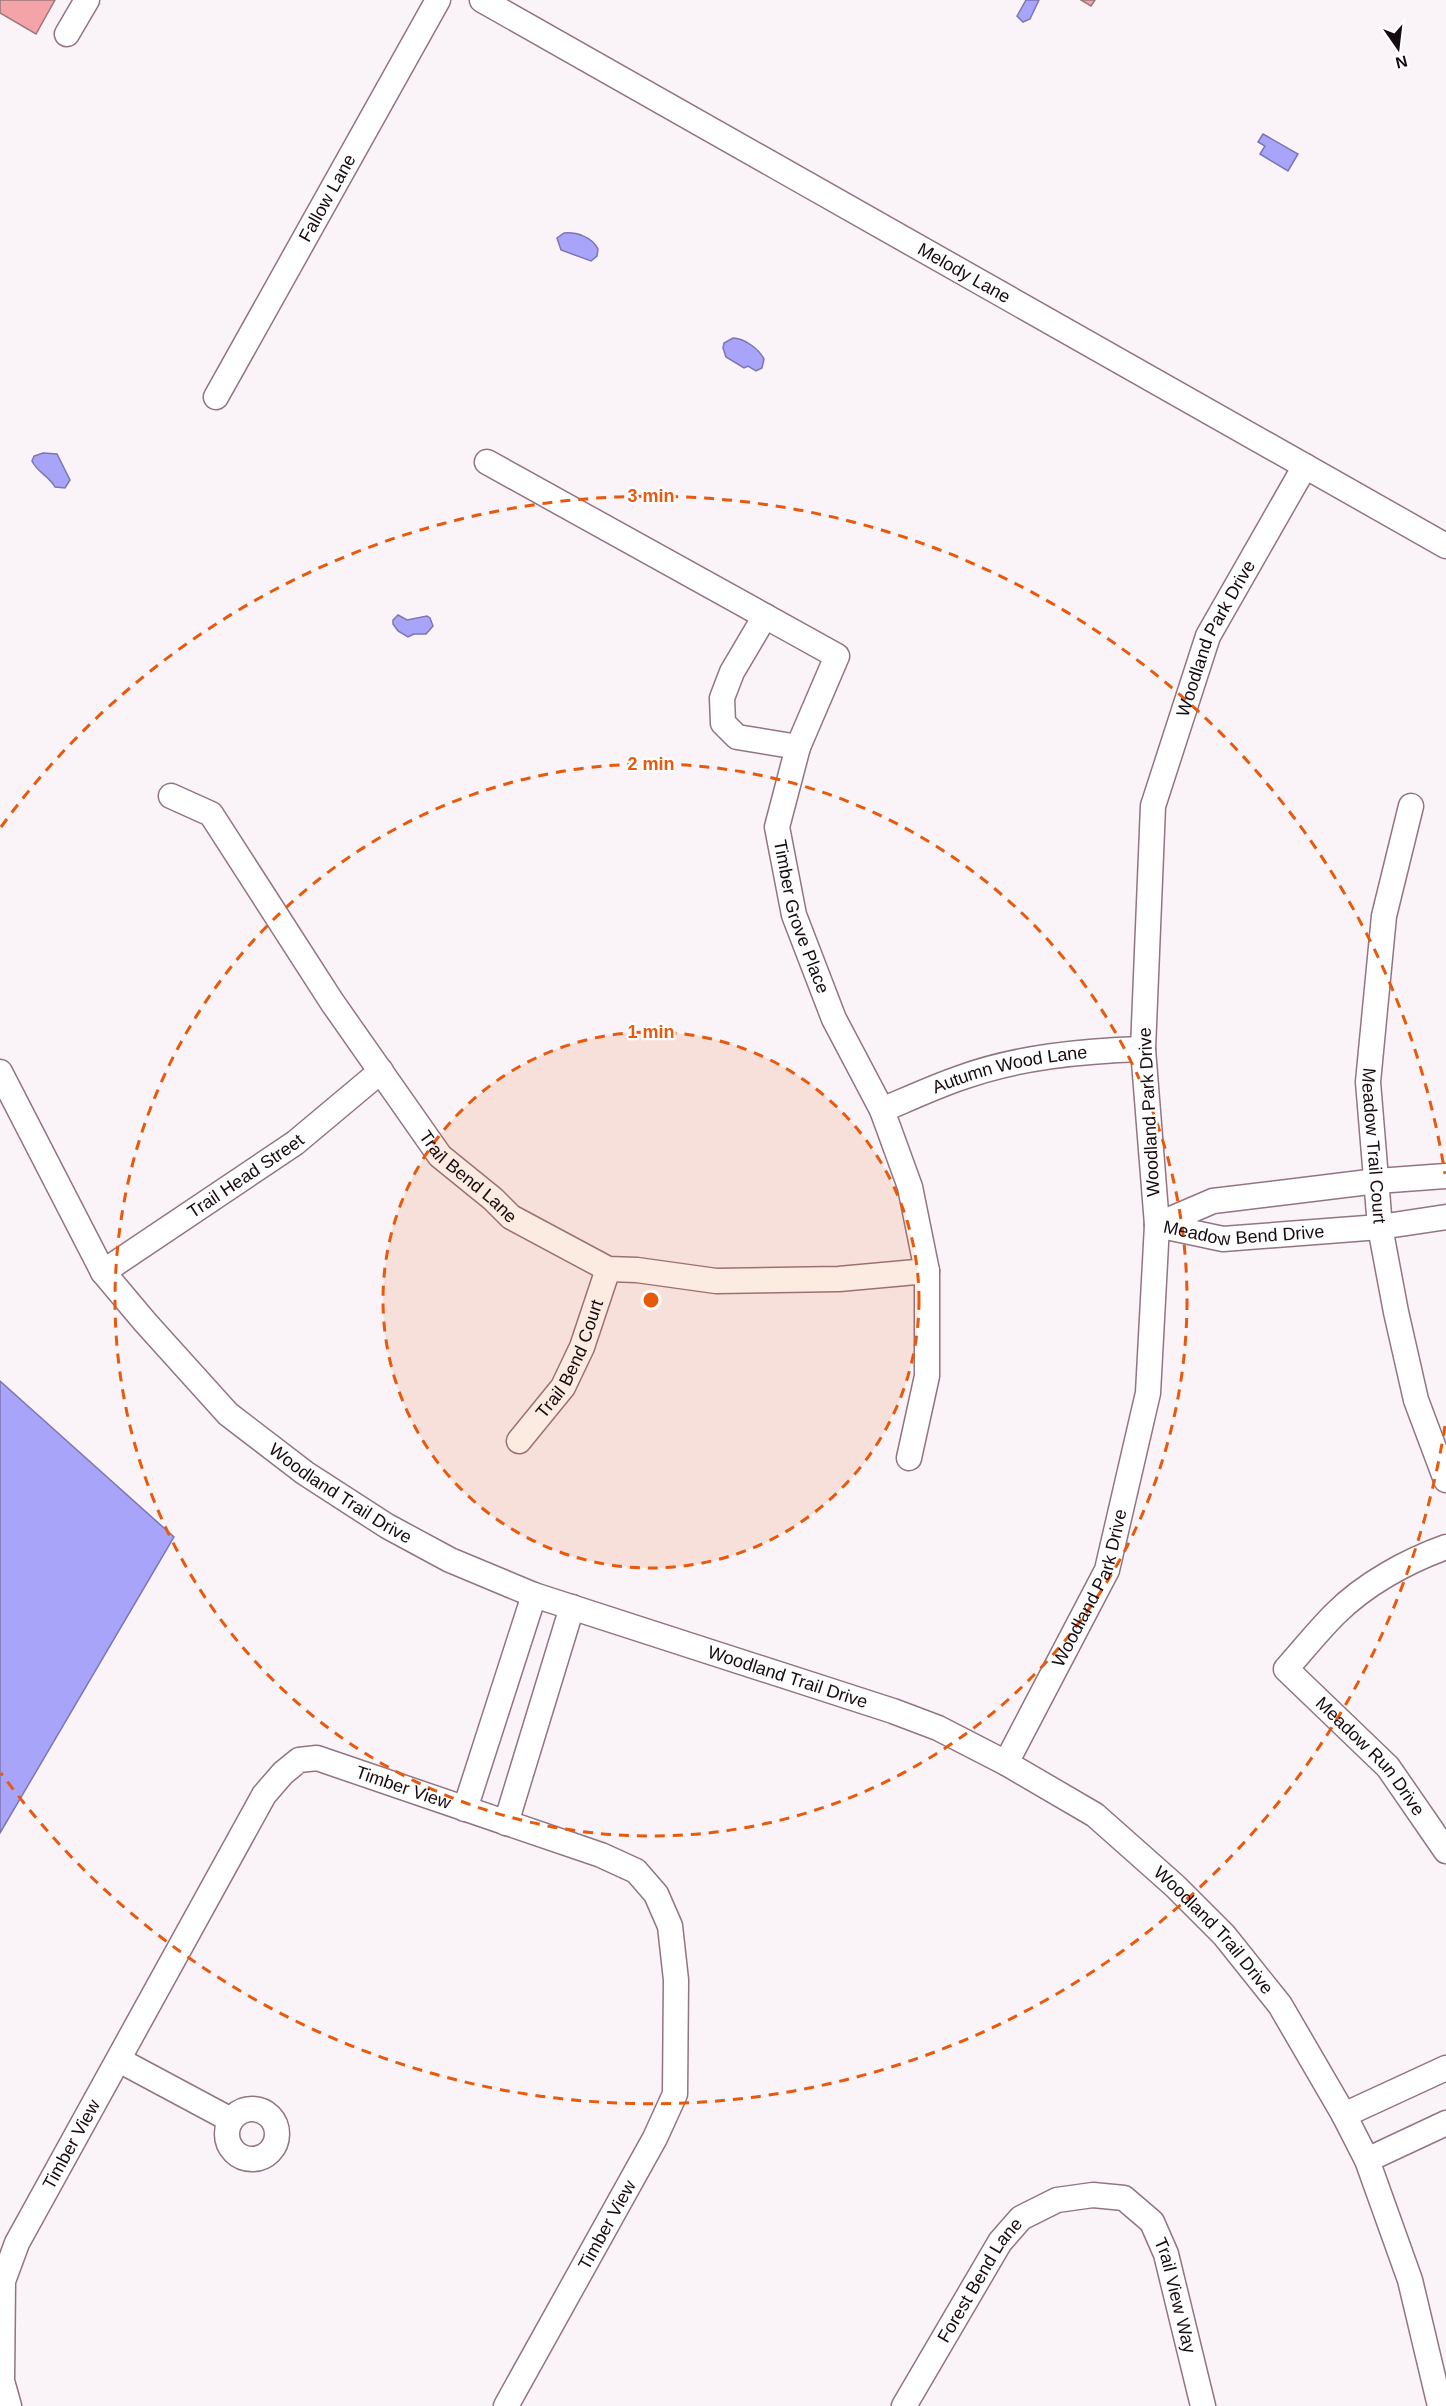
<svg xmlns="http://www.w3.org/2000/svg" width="1446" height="2406" font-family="Helvetica,sans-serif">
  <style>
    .water { fill: #a8a4f9; stroke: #7c76b3; stroke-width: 1.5 }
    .building { fill: #f4a3a9; stroke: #9c787a; stroke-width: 1.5 }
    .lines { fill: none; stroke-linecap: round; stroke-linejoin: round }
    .minor-casing { stroke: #937484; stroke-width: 27 }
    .minor { stroke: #fff; stroke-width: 24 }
    .ring { fill: none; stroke: #e8590c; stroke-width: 3; stroke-dasharray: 10 8 }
    .labels { text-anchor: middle; stroke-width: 4.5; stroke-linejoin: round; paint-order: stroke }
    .street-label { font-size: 18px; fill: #160b11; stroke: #fff }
    .centre { fill: #e8590c; stroke: #fff; stroke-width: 3 }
    .ring-label { font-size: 18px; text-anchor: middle; font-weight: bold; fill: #e8590c; stroke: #fff; stroke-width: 4.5; stroke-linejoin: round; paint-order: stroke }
  </style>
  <rect width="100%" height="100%" fill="#faf3f7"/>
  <path class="water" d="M1026 0H1039L1030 19 1023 22 1017 16Z
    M1263 134 1298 154 1288 171 1260 154 1265 146 1258 142Z
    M564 233C577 232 592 237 598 249L597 256 591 261 561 250 557 238Z
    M733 338C744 338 759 349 764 359L762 368 756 371 748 366 744 368 726 357 723 348 724 343Z
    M43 453 57 454 70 480 65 488 55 487C49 476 37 472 32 461L34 456Z
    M398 615 407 620 427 616 430 618 433 626 426 634H414L408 637 398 631 393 624V620Z
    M0 1381 174 1537 0 1833Z"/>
  <path class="building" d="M0 0H55L36 34 0 13Z
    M1081 0H1095L1091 6Z"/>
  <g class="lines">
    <g class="minor-casing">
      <g id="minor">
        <path id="s1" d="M482 0 1446 546"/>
        <path d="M67 34 87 0"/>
        <path id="s2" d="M216 397 438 0"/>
        <path id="s3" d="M487 462 837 656 798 747 777 827 794 915 834 1019 882 1110 910 1187 927 1271V1376L909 1458"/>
        <path d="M765 616 732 672 722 698 723 723 737 737 798 747"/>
        <path id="s4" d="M171 796 211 814 332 1002 440 1156 493 1199 511 1217 608 1269 637 1270 716 1281 839 1279 927 1271"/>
        <path id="s5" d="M1411 806 1384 916 1368 1082 1380 1227 1396 1312 1416 1400 1446 1480"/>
        <path id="s6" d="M0 1072 103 1272 145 1322 228 1414 305 1473 387 1526 450 1560 534 1595 893 1711 938 1728 1006 1763 1095 1815 1175 1886 1224 1935 1280 2005 1344 2115 1367 2160 1410 2280 1440 2406"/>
        <path id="s7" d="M882 1110C908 1099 934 1087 960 1078 1018 1057 1081 1051 1143 1049"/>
        <path d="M1157 1225 1213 1201 1377 1181 1446 1176"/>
        <path id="s8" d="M1157 1225 1223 1239 1380 1227 1446 1217"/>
        <path id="s9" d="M103 1272 295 1143 381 1071"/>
        <path id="s10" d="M519 1441 563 1387 582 1347 608 1269"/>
        <path id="s11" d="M1446 1547C1407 1561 1365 1584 1335 1614 1318 1631 1302 1651 1286 1669L1388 1767 1446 1851"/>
        <path id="s12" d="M1006 1763 1107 1570 1148 1393 1157 1225 1143 1049 1153 806 1208 636 1305 466"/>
        <path d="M465 1809 534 1595"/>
        <path d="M506 1823 572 1607"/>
        <path d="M119 2060 231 2120"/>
        <circle cx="252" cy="2134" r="25"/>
        <path d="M1344 2115 1446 2068"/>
        <path d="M1367 2160 1446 2123"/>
        <path id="s13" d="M9 2406 2 2381 3 2281 17 2243 264 1795 283 1773 299 1760 317 1758 601 1855 636 1871 656 1894 670 1926 676 1980 675 2094 655 2138 506 2406"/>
        <path id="s14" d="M904 2406 1000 2242 1021 2218 1057 2200 1093 2195 1124 2198 1152 2222 1166 2254 1203 2406"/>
      </g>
    </g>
    <use href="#minor" class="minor"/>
  </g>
  <circle cx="651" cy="1300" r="268" fill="#e8590c" fill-opacity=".12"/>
  <g class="ring">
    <circle cx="651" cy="1300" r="268"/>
    <circle cx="651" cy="1300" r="536"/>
    <path d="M1445 1426A804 804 0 0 1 1 1773M1 827A804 804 0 0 1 1445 1174"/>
  </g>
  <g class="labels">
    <g class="street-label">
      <text dy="6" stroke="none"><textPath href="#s2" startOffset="228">Fallow Lane</textPath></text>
      <text dy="6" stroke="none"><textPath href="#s1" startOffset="554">Melody Lane</textPath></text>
      <text dy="6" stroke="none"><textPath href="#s12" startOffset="1167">Woodland Park Drive</textPath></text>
      <text dy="6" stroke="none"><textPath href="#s3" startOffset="675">Timber Grove Place</textPath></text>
      <text dy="6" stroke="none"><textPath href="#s7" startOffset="135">Autumn Wood Lane</textPath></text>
      <text transform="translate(1149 1112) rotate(-93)" y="6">Woodland Park Drive</text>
      <text dy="6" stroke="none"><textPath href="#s5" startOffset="344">Meadow Trail Court</textPath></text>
      <text dy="6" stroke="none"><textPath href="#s4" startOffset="490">Trail Bend Lane</textPath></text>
      <text dy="6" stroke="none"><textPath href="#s9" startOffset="172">Trail Head Street</textPath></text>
      <text dy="6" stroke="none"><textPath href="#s8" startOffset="88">Meadow Bend Drive</textPath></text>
      <text dy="6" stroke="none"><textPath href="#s10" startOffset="98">Trail Bend Court</textPath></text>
      <text dy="6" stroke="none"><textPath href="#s6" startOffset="552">Woodland Trail Drive</textPath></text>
      <text dy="6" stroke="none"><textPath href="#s12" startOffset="195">Woodland Park Drive</textPath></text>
      <text dy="6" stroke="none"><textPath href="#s6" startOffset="1038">Woodland Trail Drive</textPath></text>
      <text dy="6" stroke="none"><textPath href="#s11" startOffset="326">Meadow Run Drive</textPath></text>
      <text dy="6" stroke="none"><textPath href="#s13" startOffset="837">Timber View</textPath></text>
      <text dy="6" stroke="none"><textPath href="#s6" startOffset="1542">Woodland Trail Drive</textPath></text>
      <text dy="6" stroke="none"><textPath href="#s13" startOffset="279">Timber View</textPath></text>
      <text transform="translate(607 2225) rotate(-61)" y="6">Timber View</text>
      <text dy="6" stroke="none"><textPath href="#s14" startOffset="147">Forest Bend Lane</textPath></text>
      <text dy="6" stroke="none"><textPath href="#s14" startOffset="444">Trail View Way</textPath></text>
    </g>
  </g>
  <circle cx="651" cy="1300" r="9" class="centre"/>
  <g class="ring-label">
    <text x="651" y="502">3 min</text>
    <text x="651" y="770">2 min</text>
    <text x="651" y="1038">1 min</text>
  </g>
  <g transform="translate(1398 48) rotate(166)" stroke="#ffffff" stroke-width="4.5" paint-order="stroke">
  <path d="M0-4.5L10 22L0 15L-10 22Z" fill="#160b11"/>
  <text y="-9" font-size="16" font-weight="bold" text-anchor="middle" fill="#160b11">N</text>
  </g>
</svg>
